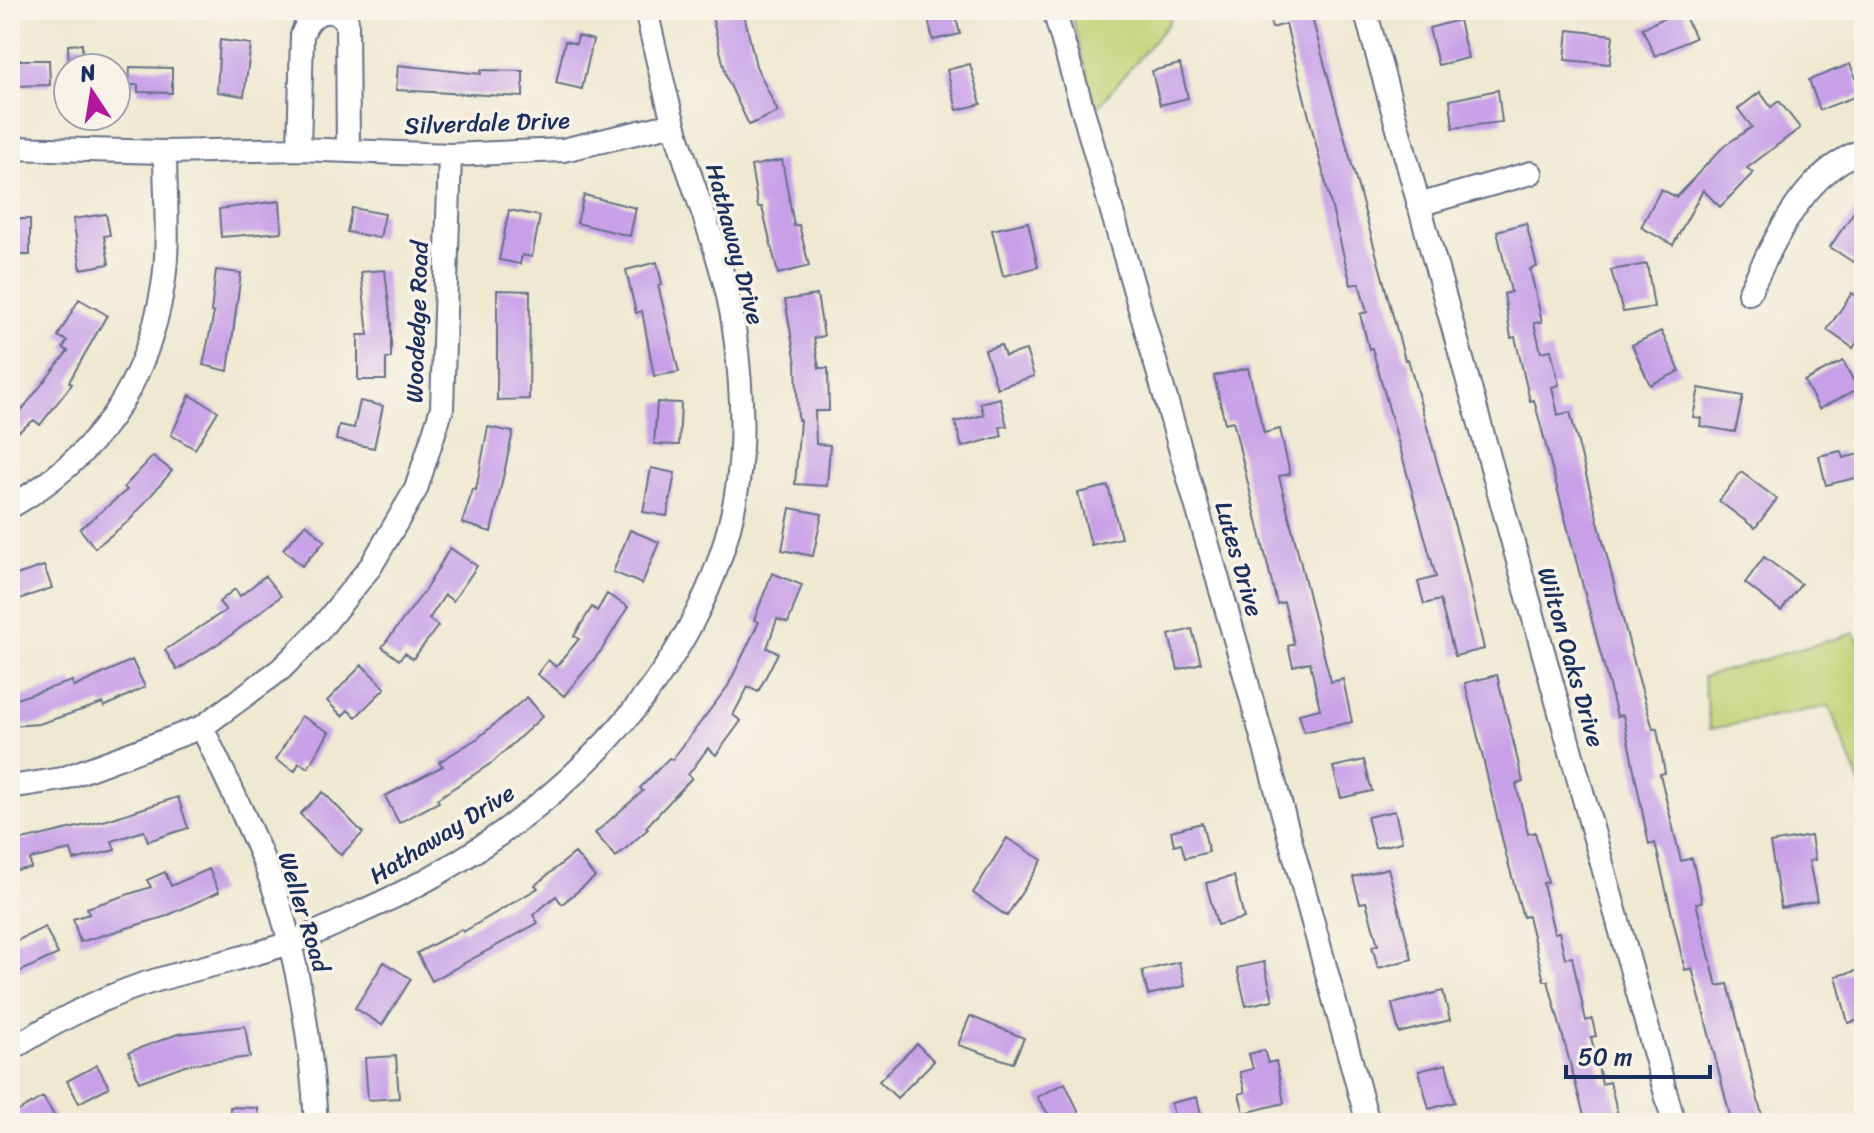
<svg xmlns="http://www.w3.org/2000/svg" width="1874" height="1133" font-family="Sriracha,sans-serif">
  <style>
    .green { fill: #c1d274; stroke: #6e8069; stroke-width: 2 }
    .building { fill: #c8a0e8 }
    .lines { fill: none; stroke-linecap: round; stroke-linejoin: round }
    .minor-casing { stroke: #657086; stroke-width: 26 }
    .minor { stroke: #fff; stroke-width: 22 }
    .labels { text-anchor: middle; stroke-width: 7; stroke-linejoin: round; paint-order: stroke }
    .street-label { font-size: 24px; fill: #1b2f5e; stroke: #f7f3e8 }
  </style>
  <rect width="100%" height="100%" fill="#f7f3e8"/>
  <filter id="ink" filterUnits="userSpaceOnUse"><feTurbulence type="fractalNoise" baseFrequency=".0125" numOctaves="2"/><feDisplacementMap in="SourceGraphic" scale="16" xChannelSelector="R" yChannelSelector="G"/><feConvolveMatrix kernelMatrix="1 2 1 2 8 2 1 2 1" color-interpolation-filters="sRGB"/></filter>
  <filter id="wash" filterUnits="userSpaceOnUse"><feTurbulence type="fractalNoise" baseFrequency=".006" numOctaves="4" result="noise"/><feDisplacementMap in="SourceGraphic" scale="32" xChannelSelector="R" yChannelSelector="G"/><feGaussianBlur stdDeviation="1.8" result="paint"/><feColorMatrix in="noise" values="0 0 0 0 0 0 0 0 0 0 0 0 0 0 0 0 0 1.4 0 .05"/><feComposite in="paint" operator="in"/></filter>
  <g filter="url(#wash)">
    <rect width="100%" height="100%" fill="#efe9d1"/>
    <path class="green" d="M1070 10H1174L1168 24 1096 109Z
      M1855 633 1864 655V794L1829 706 1710 729 1703 677Z"/>
    <g id="blocks">
      <path class="building" d="M739 10H743L756 66 778 112 749 125 727 79 712 17Z
        M926 10H954L960 34 933 40Z
        M1267 10H1320L1321 15 1312 18 1405 360 1408 359 1461 548 1484 649 1455 656 1440 600 1424 604 1418 582 1436 577 1372 348 1369 349 1360 314 1367 312 1359 283 1351 285 1286 24 1272 28Z
        M1682 10 1695 38 1655 56 1642 28Z
        M1459 20 1468 58 1438 65 1429 28Z
        M1568 30 1613 35 1610 64 1565 60Z
        M578 36 593 40 582 89 556 83 565 41 576 44Z
        M220 40 251 44 244 96 217 92Z
        M82 44 83 68H69L68 45Z
        M10 60H49L50 85 15 86V77H10Z
        M970 64 981 104 957 110 947 70Z
        M1180 64 1188 98 1160 105 1152 71Z
        M1850 64 1862 94 1820 110 1809 80Z
        M398 65 481 74V70L523 71V97L396 90Z
        M130 67 172 68V93L138 92V85H129Z
        M1498 90 1502 122 1453 128 1450 100Z
        M1760 92 1771 107 1779 101 1800 128 1747 168 1753 173 1720 207 1703 190 1673 245 1641 227 1661 189 1676 197 1724 146 1752 127 1738 109Z
        M782 160 794 226 799 225 809 266 778 274 762 207H758L751 166Z
        M584 195 636 208 630 236 577 223Z
        M1864 197V246L1853 262 1830 247Z
        M280 201 282 232 221 237 219 209Z
        M352 208 385 214 380 238 347 232Z
        M509 210 540 216 532 257 522 255 520 264 499 260Z
        M106 214 110 235 104 236 109 264 81 269 73 219Z
        M10 219H30V255H10Z
        M1028 222 1038 267 1003 276 992 230Z
        M1526 223 1537 267 1530 269 1542 322 1534 323 1541 352 1551 350 1559 385 1552 387 1558 415 1570 412 1635 666 1653 729H1657L1665 773 1660 774 1681 861 1692 858 1702 902 1696 903 1717 986 1728 984 1764 1123H1732L1692 968 1685 970 1655 843 1649 845 1623 715 1617 716 1534 400 1530 401 1515 337 1511 338 1504 294 1511 292 1497 231Z
        M657 262 662 284 658 285 679 372 654 376 642 311 636 313 626 270Z
        M1647 264 1654 307 1623 312 1611 270Z
        M216 270 241 273 228 371 203 365 214 313 211 312Z
        M385 270 391 323V358L386 359V380H358V335H368L361 272Z
        M497 290 530 291 529 399 497 400Z
        M1852 293 1864 301V332L1853 348 1827 330Z
        M817 295 824 336 814 338 819 368H828L829 411H815L816 444 830 445 827 486 795 484 800 420H798L796 363 785 300Z
        M79 299 107 315 69 382 72 384 40 425 34 420 10 438V425L68 351 63 348 67 341 58 336Z
        M1661 331 1680 371 1650 385 1632 345Z
        M1001 345 1005 356 1026 350 1034 376 997 388 985 350Z
        M1843 361 1858 389 1819 409 1804 381Z
        M1248 368 1264 433 1280 429 1290 474 1279 476 1314 617 1331 682 1343 679 1352 722 1304 732 1299 714 1320 709 1310 662 1293 666 1288 646 1294 644 1284 602 1277 604 1233 421 1225 423 1214 376Z
        M1699 388 1743 396 1735 432 1700 426 1701 418 1693 417Z
        M190 395 218 411 195 449 171 435Z
        M1000 398 1007 426 1000 427 1002 436 962 447 955 422 984 415 980 403Z
        M360 401 383 406 374 448 336 440 339 425 354 428Z
        M657 402 681 403 679 445 654 444Z
        M488 427 513 432 491 532 462 523 473 489 476 490Z
        M1841 451 1843 458 1864 453V476L1826 485 1819 456Z
        M153 456 172 471 130 520 95 548 80 529 127 490 124 487Z
        M651 468 675 473 667 516 643 512Z
        M1741 472 1777 499 1755 528 1719 501Z
        M1108 486 1121 538 1091 545 1078 493Z
        M790 508 822 514 813 556 782 550Z
        M306 524 325 541 302 566 283 549Z
        M630 530 659 542 642 584 613 572Z
        M450 548 477 566 453 601 445 595 429 619 438 626 413 659 405 653 399 660 382 647 424 592Z
        M1764 557 1801 584 1781 611 1745 583Z
        M44 566 52 588 16 600 10 577Z
        M772 573 802 585 788 623 777 619 767 648 778 653 758 692 748 687 733 715 741 721 716 755 708 748 688 775 692 778 646 827 648 829 616 857 595 833 643 791 640 788 669 758 672 760 728 686 759 622 754 620Z
        M265 576 281 596 231 635 177 670 165 650 226 610 219 602 235 589 240 596Z
        M607 594 628 607 601 651 564 696 537 674 548 660 556 667 579 639 574 636 592 607 597 611Z
        M1192 629 1201 663 1178 670 1169 635Z
        M132 660 145 687 104 707 103 703 39 724 10 726V701L72 681 74 687Z
        M362 665 385 688 356 717 348 710 342 716 327 701Z
        M1497 675 1523 782 1516 784 1528 834 1535 832 1548 882 1543 883 1554 933 1559 932 1565 958 1572 957 1586 1021 1592 1019 1596 1036 1591 1037 1602 1084 1610 1082 1620 1123H1586L1548 981H1544L1528 916 1523 917 1506 855 1465 683Z
        M527 697 543 716 493 762 437 799 439 802 399 823 385 796 443 766 439 762 478 738Z
        M301 716 329 732 308 768 299 763 295 771 276 760Z
        M1364 760 1372 791 1341 798 1333 767Z
        M323 792 363 833 341 855 300 814Z
        M178 797 188 828 148 841 144 831 112 841 115 850 74 860 71 850 30 859 31 868 10 871V839H27L107 820Z
        M1395 811 1402 842 1375 848 1367 817Z
        M1202 823 1209 852 1185 858 1181 843 1174 845 1171 831Z
        M1811 836 1815 860 1809 861 1817 901 1781 908 1770 843Z
        M1007 838 1042 860 1007 916 973 893Z
        M575 853 595 877 562 904 556 896 533 915 538 923 432 981 417 953 462 929 463 932 538 888 535 885Z
        M1388 868 1412 959 1378 968 1372 946 1378 945 1366 902 1360 903 1353 877Z
        M209 869 219 892 164 917 80 942 73 919 89 914 87 908 151 887 147 880 165 872 171 886Z
        M1234 876 1244 918 1217 925 1206 883Z
        M45 927 58 954 10 976V944Z
        M384 962 411 979 382 1025 355 1008Z
        M1179 962 1185 986 1148 995 1142 971Z
        M1264 962 1273 1000 1246 1006 1237 968Z
        M1864 969V1019L1848 1023 1836 976Z
        M1443 991 1450 1020 1399 1033 1392 1004Z
        M970 1016 1024 1038 1013 1063 958 1045Z
        M245 1026 250 1057 185 1065 139 1082 129 1052 178 1034Z
        M917 1044 934 1061 897 1098 879 1081Z
        M1264 1050 1268 1063 1276 1061 1284 1103 1244 1113 1239 1094 1245 1092 1240 1072 1253 1069 1249 1054Z
        M396 1056 399 1098 368 1100 365 1058Z
        M1446 1064 1455 1102 1429 1109 1419 1071Z
        M97 1065 109 1087 79 1103 67 1081Z
        M1065 1083 1084 1123H1054L1037 1097Z
        M43 1097 55 1117 46 1123H10V1116Z
        M1197 1097 1202 1119 1176 1123 1171 1103Z
        M230 1107 258 1108V1123H230Z"/>
    </g>
  </g>
  <g filter="url(#ink)">
    <use href="#blocks" fill-opacity="0" stroke="#657086" stroke-width="2"/>
    <g class="lines">
      <g class="minor-casing">
        <path id="minor" d="M1054 10 1237 646 1368 1123
          M1365 10 1674 1123
          M10 148 165 152 299 149 450 155 563 150 674 124
          M299 149 302 35C310 13 328 3 347 21L348 150
          M1418 205 1531 173
          M1749 293C1775 240 1804 171 1864 150
          M10 507C97 458 147 385 163 286 170 243 165 195 165 152
          M202 727C224 775 249 823 268 872 298 953 311 1037 316 1123
          M10 787 62 779 202 727 281 669 317 633 371 566 416 489 442 408 450 155
          M10 1050C51 1024 94 1001 141 985 189 969 241 960 289 943 314 935 339 922 363 911 537 836 711 679 738 482 745 431 741 378 734 328 724 258 693 192 674 124 663 87 655 48 646 10"/>
      </g>
      <use href="#minor" class="minor"/>
    </g>
  </g>
  <g class="labels">
    <g class="street-label">
      <text transform="translate(487 123) rotate(-2)" y="8">Silverdale Drive</text>
      <text transform="translate(735 244) rotate(75)" y="8">Hathaway Drive</text>
      <text transform="translate(417 322) rotate(-88)" y="8">Woodedge Road</text>
      <text transform="translate(1239 559) rotate(74)" y="8">Lutes Drive</text>
      <text transform="translate(1571 657) rotate(74)" y="8">Wilton Oaks Drive</text>
      <text transform="translate(442 834) rotate(-32)" y="8">Hathaway Drive</text>
      <text transform="translate(304 912) rotate(73)" y="8">Weller Road</text>
    </g>
  </g>
  <rect width="1874" height="1133" fill="none" stroke="#f7f3e8" stroke-width="40"/>
  <g transform="translate(92 92) rotate(348)"><circle r="38" fill="#f7f3e8" stroke="#9fa5b1" stroke-width="2"/>
  <path d="M0-6L14 30L0 20L-14 30Z" fill="#b5179e"/>
  <text y="-12" font-size="22" font-weight="bold" text-anchor="middle" fill="#1b2f5e">N</text>
  </g>
  <path d="M1566 1065v12h144v-12" fill="none" stroke="#1b2f5e" stroke-width="4"/>
  <text x="1578" y="1065" font-size="24" fill="#1b2f5e" stroke="#f7f3e8" stroke-width="6" paint-order="stroke">50 m</text>
</svg>
